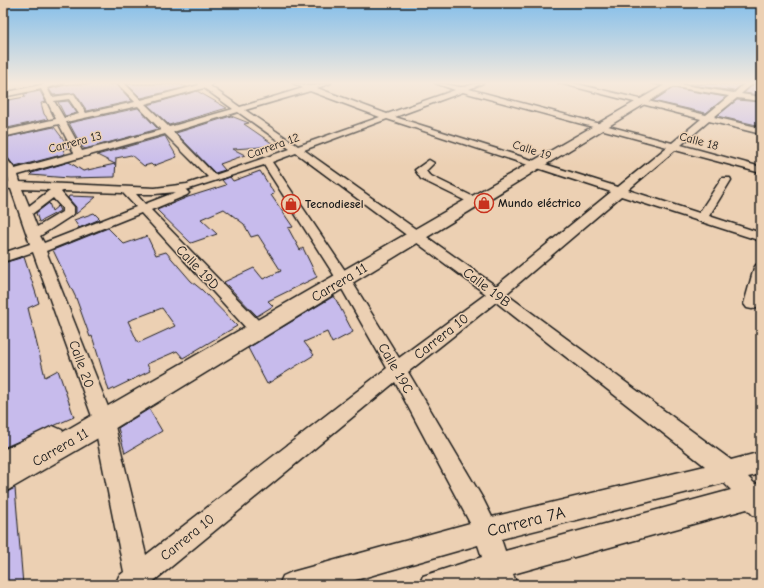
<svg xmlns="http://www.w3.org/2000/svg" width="764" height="588" font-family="'Comic Neue',sans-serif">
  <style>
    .building { fill: #c7bbec; stroke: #1c1c1c; fill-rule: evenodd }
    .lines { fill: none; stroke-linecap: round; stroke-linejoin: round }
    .minor-casing { stroke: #1c1c1c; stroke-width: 3 }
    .major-casing { stroke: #1c1c1c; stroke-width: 3 }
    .minor { fill: #ecd0b3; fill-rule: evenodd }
    .major { fill: #ecd0b3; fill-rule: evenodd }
    .labels { text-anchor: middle; stroke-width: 3; stroke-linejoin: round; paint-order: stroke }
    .far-street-label { font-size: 12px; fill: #1c1c1c; stroke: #ecd0b3 }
    .far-poi-label { font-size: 12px; font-weight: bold; fill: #1c1c1c; stroke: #ecd0b3; text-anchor: start }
    .street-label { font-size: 14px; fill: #1c1c1c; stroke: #ecd0b3 }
    .near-street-label { font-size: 17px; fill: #1c1c1c; stroke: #ecd0b3 }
  </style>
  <rect width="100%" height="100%" fill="#ecd0b3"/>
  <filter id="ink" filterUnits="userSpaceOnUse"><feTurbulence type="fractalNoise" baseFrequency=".025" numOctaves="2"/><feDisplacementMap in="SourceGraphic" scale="8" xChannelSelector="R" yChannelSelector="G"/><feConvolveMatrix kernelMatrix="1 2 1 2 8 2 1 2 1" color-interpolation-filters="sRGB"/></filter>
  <g filter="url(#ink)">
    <path class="building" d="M70 84H116L132 101 87 111 75 93 53 95 49 89Z
      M127 84H179L187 87 141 98Z
      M684 84H742L734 91Z
      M754 84H761V95L744 93Z
      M673 88 726 97 706 113 653 101Z
      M40 91 46 102 41 103 44 114 48 119 3 129V101L25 97 24 94Z
      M197 91 227 108 169 125 148 105Z
      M737 100 761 102V126L717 116Z
      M68 101 77 113 65 116 58 102Z
      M138 108 158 129 85 149 82 147 69 123Z
      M231 116 249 123 244 124 276 146 233 149 245 155 220 164 225 170 215 173 176 133Z
      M54 127 70 148 63 149 65 154 15 167 7 157 3 156V138Z
      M165 136 177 157 153 166 151 164 144 166 131 155 116 158 115 177 69 178 30 175 32 173 69 162 83 171 115 164 97 155Z
      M260 171 271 188 274 194 271 195 293 227 288 228 300 250 303 248 317 277 268 301 273 306 257 316 224 282 254 268 263 279 281 271 258 235 251 237 244 224 224 209 201 219 217 234 191 243 157 210 188 197 226 185 222 180 230 177 233 181Z
      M69 196 96 197 76 214V207L68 198Z
      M49 203 52 211 58 206 60 211 39 222 36 213Z
      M94 213 100 219 79 228 74 220Z
      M108 228 124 244 147 236 156 255 166 252 191 281 202 290 237 326 183 358 177 351 147 364 150 371 109 391 92 336 90 337 76 298 53 250ZM162 308 175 326 138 343 128 321Z
      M24 257 39 303 28 308 45 377 58 370 74 417 3 448V374L5 373 3 362V263Z
      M334 296 353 332 332 343 327 332 304 342 314 355 267 384 248 348Z
      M149 409 162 431 125 453 118 428Z
      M15 488 23 585H3V494Z"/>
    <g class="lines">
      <g class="minor-casing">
        <path id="minor" d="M49 83H64L47 88 52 97 74 94 86 113 135 102 117 83H124L141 100 199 85 198 83H214L210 86 240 107 303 88 293 83C299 83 304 86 310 86 316 86 324 83 331 83L317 88 387 114 455 90 435 83C445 83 452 86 461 87 466 87 475 83 483 83L469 89 672 143 701 119 559 83H573L706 115 729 96 651 83H671L734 93 745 83H753L741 94 761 97V101L737 98 714 117 761 128V134L709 121 681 145 761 167V173L675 150 628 190 699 213 722 178H730L731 180 709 216 761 233V241L621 196 506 294 731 460 761 452V474L748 477 755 484 761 483V519L753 515 747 509 513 574 517 585H491L490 581 476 585H419L423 576 482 557 478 545 338 585H279L283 576 292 572 470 523 395 382 149 585H115L119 576 124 572 94 422 33 252 3 262V253L30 244 11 189 3 188V182H9C8 172 3 167 3 157L6 158 15 169 74 153 59 124 3 137V131L56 119 41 89 3 97V93ZM204 88 233 109 169 127 145 104ZM310 91 380 117 298 146 245 110ZM463 92 667 147 618 187 395 117ZM69 99 79 114 64 118 54 101ZM138 106 161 130 82 151 66 122ZM238 112 290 149 215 175 173 132ZM387 119 611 192 496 286 304 150ZM165 134 208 177 187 184 155 188 20 182 18 175ZM296 153 486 294 399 358 346 272 272 162ZM264 165 334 275 387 368 146 555 114 422 46 251 141 213 247 329 253 331 259 329 261 325 259 321 151 210 187 195 189 193 186 190ZM22 189 50 190 29 206ZM63 191 123 193 136 207 44 243 40 236 74 214V207L61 192ZM176 192 145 204 136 194H155ZM53 198 62 208V212L37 227 32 214ZM496 302 705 466 492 517 483 499 408 372ZM724 483 731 490 505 551 501 539Z
          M429 160 434 163 426 171 429 175 480 200 482 202 480 204H472L421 179 415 170Z
          M761 264V298L757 308 752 309 747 308 744 304 754 268 756 265Z"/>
      </g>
      <g class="major-casing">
        <path id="major" d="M668 83H679L112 430 3 493V450L53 426 62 430 63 432Z"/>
      </g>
      <use href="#minor" class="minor"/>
      <use href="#major" class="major"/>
    </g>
  </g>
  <linearGradient id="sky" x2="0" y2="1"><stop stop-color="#83beea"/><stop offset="0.5" stop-color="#f6eadd"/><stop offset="1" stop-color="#f6eadd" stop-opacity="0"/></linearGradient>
  <rect width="764" height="166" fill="url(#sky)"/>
  <defs>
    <g id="shop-ring" transform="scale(1)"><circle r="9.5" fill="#ecd0b3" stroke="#c8321e" stroke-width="1.5"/><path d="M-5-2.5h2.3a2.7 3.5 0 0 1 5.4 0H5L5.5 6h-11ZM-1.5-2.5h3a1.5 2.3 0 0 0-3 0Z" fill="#c8321e"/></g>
  </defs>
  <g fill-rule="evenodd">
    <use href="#shop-ring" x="484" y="203"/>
    <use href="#shop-ring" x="291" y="204"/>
  </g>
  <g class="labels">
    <g class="far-street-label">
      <text transform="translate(699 141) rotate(15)" y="4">Calle 18</text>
      <text transform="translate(75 142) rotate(-15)" y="4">Carrera 13</text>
      <text transform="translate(273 146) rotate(-20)" y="4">Carrera 12</text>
      <text transform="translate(532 150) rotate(18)" y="4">Calle 19</text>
    </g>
    <g class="far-poi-label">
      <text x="498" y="207">Mundo eléctrico</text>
      <text x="305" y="208">Tecnodiesel</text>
    </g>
    <g class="street-label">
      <text transform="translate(198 267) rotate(46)" y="5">Calle 19D</text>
      <text transform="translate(339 282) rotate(-31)" y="5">Carrera 11</text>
      <text transform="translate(487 287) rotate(37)" y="5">Calle 19B</text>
      <text transform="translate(441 336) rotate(-38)" y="5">Carrera 10</text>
      <text transform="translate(82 364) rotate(70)" y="5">Calle 20</text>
      <text transform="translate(396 368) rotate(60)" y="5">Calle 19C</text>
      <text transform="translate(60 447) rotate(-30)" y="5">Carrera 11</text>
      <text transform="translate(187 537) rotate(-39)" y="5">Carrera 10</text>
    </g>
    <g class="near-street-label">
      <text transform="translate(526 521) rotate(-14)" y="6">Carrera 7A</text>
    </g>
  </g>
  <rect width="764" height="588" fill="none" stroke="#ecd0b3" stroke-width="16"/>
  <rect x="8" y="8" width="748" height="572" fill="none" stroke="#1c1c1c" stroke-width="1.5" filter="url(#ink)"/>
</svg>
